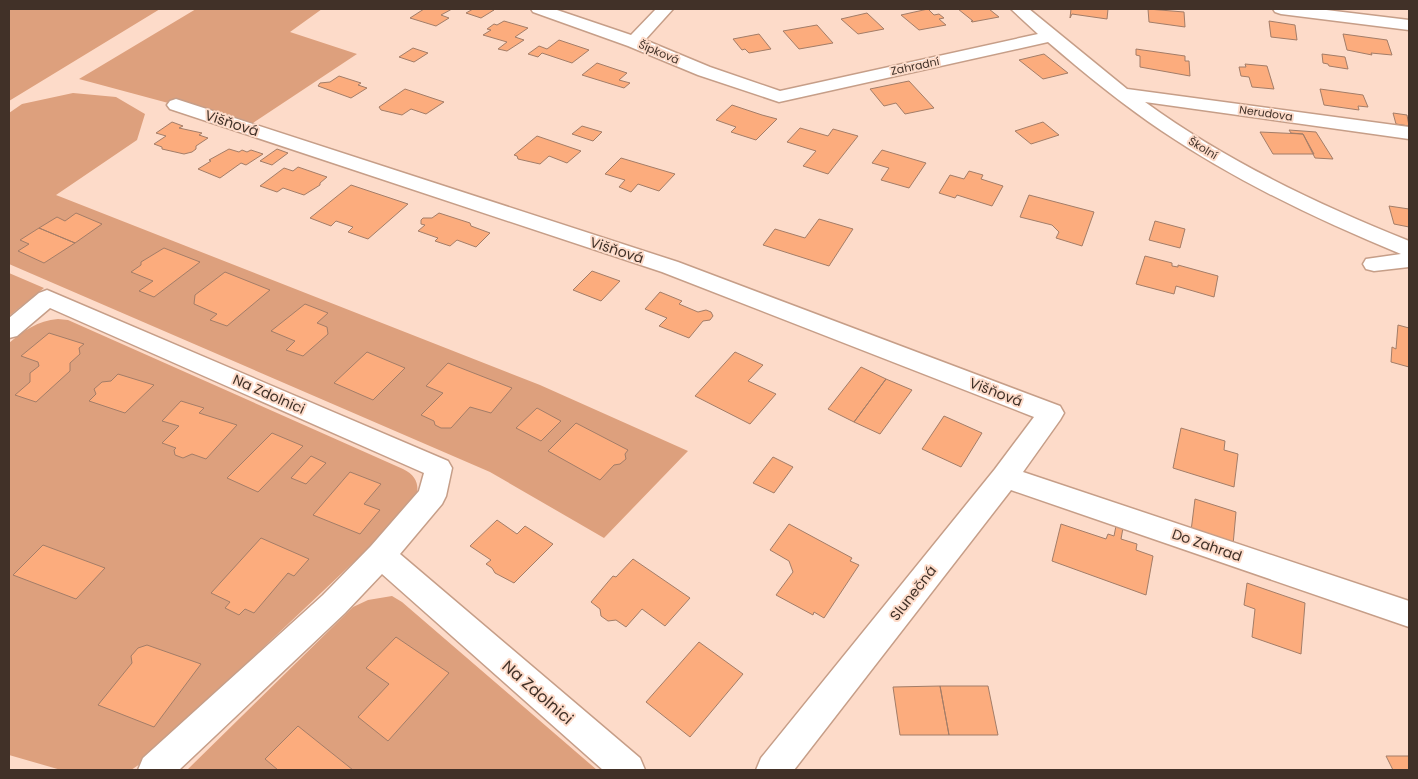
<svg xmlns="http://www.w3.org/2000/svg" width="1418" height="779" font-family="Poppins,sans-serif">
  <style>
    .green { fill: #dda07d }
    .building { fill: #fcac7d; stroke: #a37d68 }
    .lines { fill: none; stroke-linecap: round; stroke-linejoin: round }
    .street-casing { stroke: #c69e88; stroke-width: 3 }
    .street { fill: #fff; fill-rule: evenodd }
    .labels { text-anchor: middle; stroke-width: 4; stroke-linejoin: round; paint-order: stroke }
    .far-street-label { font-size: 11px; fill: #413128; stroke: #fddbc9 }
    .street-label { font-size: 14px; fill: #413128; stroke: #fddbc9 }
    .near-street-label { font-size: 16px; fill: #413128; stroke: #fddbc9 }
  </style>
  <rect width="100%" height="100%" fill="#fddbc9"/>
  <path class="green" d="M9 9H160L9 101Z
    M196 9H322L290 32 357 54 250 125 79 79Z
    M73 93 116 97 145 114 137 140 56 195 540 385 688 451 604 538 490 472 9 264V113L22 104Z
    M9 273 44 288 9 316Z
    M58 319 68 320 403 469C420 477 420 490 413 506L140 764 131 770H61L9 755V343C25 330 37 321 58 319Z
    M392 596 402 602 597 770H187L353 607 368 600Z"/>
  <path class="building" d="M424 9H452L441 15 449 18 436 26 410 18Z
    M473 9H490L494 10 481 18 466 13Z
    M928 9 934 15 939 14 944 18 939 19 946 25 919 30 901 15Z
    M958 9H989L999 17 972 22 971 21H973Z
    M1071 9H1108L1107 19 1072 14 1070 18Z
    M1148 9 1184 12 1185 27 1149 22Z
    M867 13 884 29 858 34 841 19Z
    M504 21 528 28 515 37 524 40 507 51 498 49 507 42 483 35 491 30 487 29 494 24 497 25Z
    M1269 21 1295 25 1297 40 1271 37Z
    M817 25 833 43 799 49 783 31Z
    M759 34 771 49 749 53 745 49 742 50 733 39Z
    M1343 34 1387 40 1392 55 1371 53 1372 55 1347 50Z
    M559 40 589 50 572 63 542 53 538 57 528 54 539 46 547 49Z
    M413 48 428 53 414 62 399 57Z
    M1136 49 1185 56V61H1189L1190 76 1140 67V56L1136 55Z
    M1044 54 1068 73 1043 79 1019 60Z
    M1322 54 1345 57 1348 69 1329 66 1328 64 1323 63Z
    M597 63 627 73 619 80 630 83 624 88 582 75Z
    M1245 64 1267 66 1274 89 1252 87 1249 77 1241 76 1239 67H1246Z
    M339 76 361 83 358 85 367 88 351 98 318 86 320 83 330 82Z
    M909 81 934 108 905 114 896 103 884 106 870 89Z
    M405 89 444 102 426 114 411 109 402 115 381 110 379 107Z
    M1320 89 1363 95 1368 107 1358 106 1359 110 1324 105Z
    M732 105 762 115 777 119 756 140 731 132 736 127 716 120Z
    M1393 113 1407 115 1409 126 1396 124Z
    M172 122 183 126 179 128 202 133 199 135 208 138 196 146V149L192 152 184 154 162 149V147L154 144 166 136 156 133Z
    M1043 122 1059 135 1031 144 1015 131Z
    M582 126 602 132 593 141 572 134Z
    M800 128 828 136 833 129 858 136 828 174 803 166 816 151 787 142Z
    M1289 130 1316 132 1333 159 1315 158 1303 134 1291 133Z
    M1260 132 1303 134 1314 154H1273Z
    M537 136 581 151 567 163 549 156 540 164 518 159 517 156 514 155Z
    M229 149 239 152 242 150 247 152 251 150 263 154 246 165 241 163 220 178 198 169 211 161 209 160Z
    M277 149 288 153 272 165 260 161Z
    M882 150 926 163 909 188 881 180 889 168 872 163Z
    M621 158 675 174 659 191 638 184 631 192 619 187 625 180 605 174Z
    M298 167 327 177 320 183V185L304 195 283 188 277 192 260 186 284 168 293 171Z
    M969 171 983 175 981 179 1003 186 992 206 957 195 955 198 939 193 950 175 964 179Z
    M351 185 408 204 368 239 348 232 353 227 336 221 331 226 310 218Z
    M1029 195 1094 212 1082 246 1056 238 1059 232 1052 225 1020 217Z
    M1389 206 1409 209V227L1394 224Z
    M76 213 102 224 75 243 39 228 57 217 65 221Z
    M439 213 470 223 471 226 490 233 476 247 457 240 450 246 435 241 438 238 418 231 425 225 421 224V220L423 218H432Z
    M819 219 853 229 829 266 763 245 775 229 805 238Z
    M1155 221 1185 229 1180 248 1149 240Z
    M39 228 75 243 44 263 18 251 29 244 20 240Z
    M164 248 200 262 154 297 139 291 153 281 131 272 141 265V262Z
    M1145 256 1172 263V266L1178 267V265L1218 276 1214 297 1176 286 1174 294 1136 284Z
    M592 271 620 281 601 301 573 290Z
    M225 272 270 290 227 326 210 320 217 314 194 304 195 295Z
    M660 292 682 301 679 304 698 312 706 310 711 312 713 316 710 320 703 321 689 338 659 326 667 318 645 309Z
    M305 304 328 313 317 323 327 327 328 334 303 356 286 350 295 341 271 331Z
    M1398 325 1409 328V367L1391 362 1392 347 1396 349Z
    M49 333 84 344 79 348 80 354 70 363V371L36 402 15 395 30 382V373L39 366 38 362 21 356Z
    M367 352 405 368 373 400 334 383Z
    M735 352 763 365 748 381 776 394 750 424 695 396Z
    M448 363 512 388 491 413 470 407 451 428H441L435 425 434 421 421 415 443 393 426 386Z
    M861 367 886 379 854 422 828 409Z
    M118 374 154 385 125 413 89 401 96 394 94 389 102 382 111 381Z
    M886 379 912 390 880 434 854 422Z
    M181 401 204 408 199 413 237 425 206 459 192 454 183 458 175 455 174 450 176 448 162 443 179 426 162 421Z
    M537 408 561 421 541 441 516 428Z
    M944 416 982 433 961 467 922 449Z
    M576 423 628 450 625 454 626 459 620 464 614 465 600 480 548 451Z
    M1181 428 1225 441 1224 450 1238 454 1234 487 1173 468Z
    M272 433 303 446 258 492 227 478Z
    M311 456 326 463 306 484 291 478Z
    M773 457 793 467 774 493 753 483Z
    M350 472 381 484 364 504 380 510 360 534 313 515Z
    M1195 499 1236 512 1233 545 1191 531Z
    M497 520 517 534 525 526 553 544 514 583 495 573 492 568 486 564 491 560 470 546Z
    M789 524 852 558 850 561 859 565 824 618 814 612 813 615 776 595 793 572 789 561 770 550Z
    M1061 524 1106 539 1108 534 1114 536 1116 526 1123 528 1121 539 1137 544 1136 550 1153 556 1146 595 1052 561Z
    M261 538 309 559 294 576 288 573 254 613 245 609 239 615 225 608 230 602 211 593Z
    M43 545 105 568 76 599 13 575Z
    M633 559 690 598 665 626 642 609 626 627 616 620 608 621 601 616 600 609 591 602 613 576 616 577Z
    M1247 583 1305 603 1301 654 1252 637 1255 609 1244 605Z
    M396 637 449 673 388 741 358 717 389 684 366 668Z
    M699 642 743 674 690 737 646 702Z
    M147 645 201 664 154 727 98 705 132 663 131 656 138 648Z
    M940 686 949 735H900L893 687Z
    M940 686H988L998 735H949Z
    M298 726 353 770H278L265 759Z
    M1386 756H1409V770H1393Z"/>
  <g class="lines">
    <g class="street-casing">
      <path id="street" d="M531 9H554L631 35 656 9H673L645 40 710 67 780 91 1038 34 1011 9H1029L1127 89 1409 127V139L1145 102C1226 161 1317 204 1409 241V267L1374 271 1366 269 1363 264 1366 259 1401 254C1318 220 1236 181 1162 131 1122 104 1084 73 1048 42L779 102 698 75 628 46 533 12Z
        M1273 9H1318L1409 20V30L1281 14 1275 12Z
        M176 99 678 262 1060 406 1064 413 1060 420 1023 472 1409 601V627L1011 490 794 770H756L761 758 995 469 1034 417 662 272 170 109 167 105 170 101Z
        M47 290 448 461 452 468 446 496 442 504 400 554 640 758 645 770H603L382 574 345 613 179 770H138L143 758 323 595 371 546 419 491 424 473 50 308 17 336 9 338V318L39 293Z"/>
    </g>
    <use href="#street" class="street"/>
  </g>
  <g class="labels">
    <g class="far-street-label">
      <text transform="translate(659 52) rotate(23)" y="4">Šípková</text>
      <text transform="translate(915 66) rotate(-12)" y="4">Zahradní</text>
      <text transform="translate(1266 113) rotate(8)" y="4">Nerudova</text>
      <text transform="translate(1203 148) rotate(31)" y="4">Školní</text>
    </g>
    <g class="street-label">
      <text transform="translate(232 123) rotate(18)" y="5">Višňová</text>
      <text transform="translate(617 250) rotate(18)" y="5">Višňová</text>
      <text transform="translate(996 392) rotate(21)" y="5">Višňová</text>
      <text transform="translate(269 394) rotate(24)" y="5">Na Zdolnici</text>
      <text transform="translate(1207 545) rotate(19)" y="5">Do Zahrad</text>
      <text transform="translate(913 593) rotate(-52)" y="5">Slunečná</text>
    </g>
    <g class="near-street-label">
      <text transform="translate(538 692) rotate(41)" y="6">Na Zdolnici</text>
    </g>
  </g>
  <rect width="1418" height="779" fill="none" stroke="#413128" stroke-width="20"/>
</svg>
